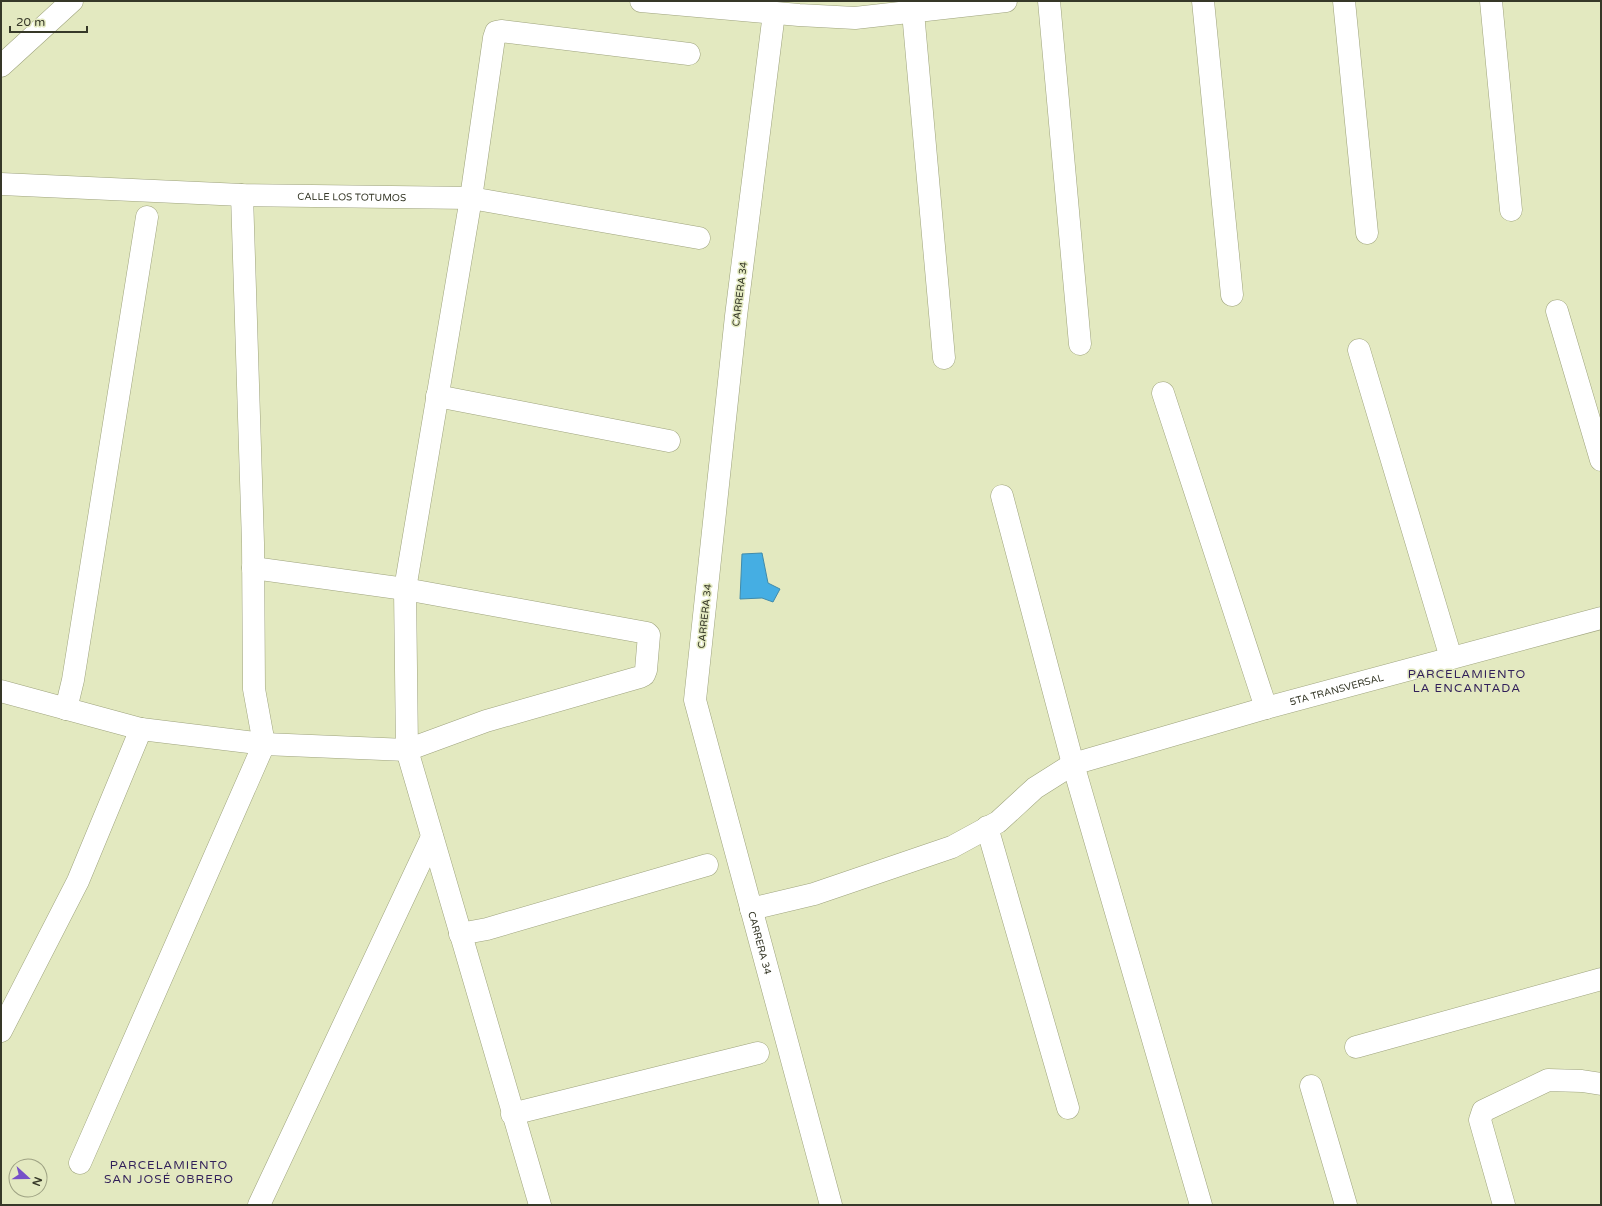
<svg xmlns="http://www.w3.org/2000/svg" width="1602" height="1206" font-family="'Varela Round',sans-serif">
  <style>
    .water { fill: #45aee3; stroke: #408bab }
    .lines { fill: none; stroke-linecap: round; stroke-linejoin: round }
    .minor-casing { stroke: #9ea37d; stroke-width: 23 }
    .minor { stroke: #fff; stroke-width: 22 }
    .labels { text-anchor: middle; stroke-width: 3; stroke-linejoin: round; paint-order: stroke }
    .street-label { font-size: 10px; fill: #363828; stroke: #e3e9c0 }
    .quarter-label { font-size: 12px; letter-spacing: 1px; fill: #311f59; stroke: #e3e9c0 }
  </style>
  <rect width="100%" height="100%" fill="#e3e9c0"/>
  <path class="water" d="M762 553 768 583 780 589 773 602 762 598 740 599 742 554Z"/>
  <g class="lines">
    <g class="minor-casing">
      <g id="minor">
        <path d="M641 1 799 15 855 18 1006 1"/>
        <path d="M1049 1 1080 344"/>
        <path d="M1203 1 1232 295"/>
        <path d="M1344 1 1367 233"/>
        <path d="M1491 1 1511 210"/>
        <path d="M913 12 944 358"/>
        <path id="s1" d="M774 13 736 316 695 700 831 1205"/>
        <path d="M1 66 72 1"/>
        <path id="s2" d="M1 184 242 195 471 198 699 238"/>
        <path d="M1557 311 1601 460"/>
        <path d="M1359 350 1451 658"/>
        <path d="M1163 393 1266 708"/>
        <path d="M437 396 669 441"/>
        <path d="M1002 496 1073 764 1201 1205"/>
        <path d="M1 691 141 729 264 744 407 750 486 721 640 677 644 675 646 670 649 635 647 633 405 589 253 568"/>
        <path d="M66 709 73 680 147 217"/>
        <path d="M987 827 1068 1108"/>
        <path id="s3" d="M751 909 814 894 952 847 998 822 1035 788 1073 764 1266 708 1601 618"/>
        <path d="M460 934 487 929 707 865"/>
        <path d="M1 1031 78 881 141 729"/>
        <path d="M1356 1047 1601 979"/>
        <path d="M1311 1086 1346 1205"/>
        <path d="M512 1114 758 1053"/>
        <path d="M80 1163 264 744 254 689 253 543 242 195"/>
        <path d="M259 1205 432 837"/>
        <path d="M540 1205 407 750 405 589 471 198 494 38 496 32 501 31 689 54"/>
        <path d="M1504 1205 1480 1120 1483 1111 1548 1080 1582 1081 1601 1084"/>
      </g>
    </g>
    <use href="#minor" class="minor"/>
  </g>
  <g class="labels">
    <g class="street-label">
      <text dy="4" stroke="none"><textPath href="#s2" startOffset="351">CALLE LOS TOTUMOS</textPath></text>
      <text transform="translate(739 294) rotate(-83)" y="4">CARRERA 34</text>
      <text transform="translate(704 616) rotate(-84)" y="4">CARRERA 34</text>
      <text dy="4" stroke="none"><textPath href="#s3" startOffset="632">5TA TRANSVERSAL</textPath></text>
      <text dy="4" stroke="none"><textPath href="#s1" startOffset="943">CARRERA 34</textPath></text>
    </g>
    <g class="quarter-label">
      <text x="1467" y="678">PARCELAMIENTO<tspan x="1467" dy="14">LA ENCANTADA</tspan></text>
      <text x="169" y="1169">PARCELAMIENTO<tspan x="169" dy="14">SAN JOSÉ OBRERO</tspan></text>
    </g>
  </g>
  <rect width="1602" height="1206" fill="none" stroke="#363828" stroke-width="4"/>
  <g transform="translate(28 1178) rotate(111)"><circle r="19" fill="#e3e9c0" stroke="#9ea283"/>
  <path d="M0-3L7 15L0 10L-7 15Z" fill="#764fc8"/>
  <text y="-6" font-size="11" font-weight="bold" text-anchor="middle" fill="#363828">N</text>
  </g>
  <path d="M10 26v6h77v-6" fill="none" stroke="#363828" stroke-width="2"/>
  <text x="16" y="26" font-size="12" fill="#363828" stroke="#e3e9c0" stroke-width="3" paint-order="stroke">20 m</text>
</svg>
